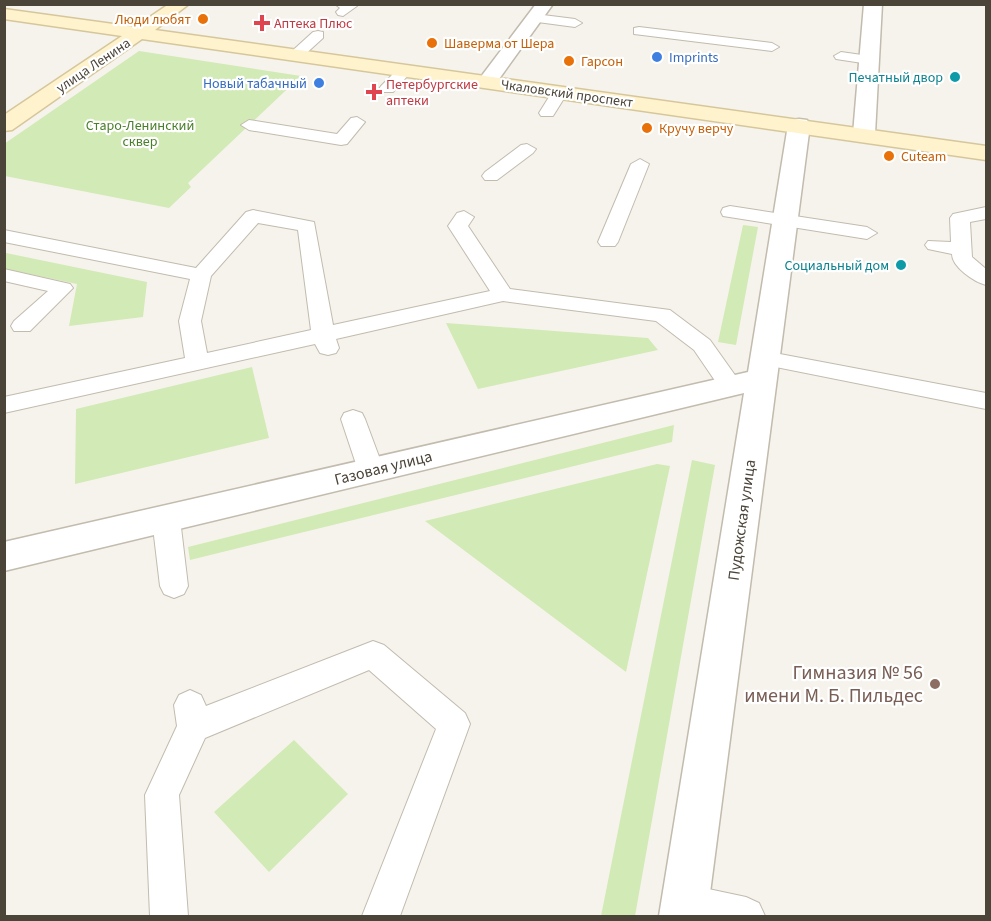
<svg xmlns="http://www.w3.org/2000/svg" width="991" height="921" font-family="'Source Sans 3',sans-serif">
  <style>
    .green { fill: #d2eab5 }
    .lines { fill: none; stroke-linecap: round; stroke-linejoin: round }
    .lane-casing { stroke: #c2bbae; stroke-width: 2 }
    .street-casing { stroke: #c2bbae; stroke-width: 3 }
    .secondary-casing { stroke: #d6c79b; stroke-width: 3 }
    .lane { fill: #fff; fill-rule: evenodd }
    .street { fill: #fff; fill-rule: evenodd }
    .secondary { fill: #fff3cd; fill-rule: evenodd }
    .food-dot { fill: #e8710a; stroke: #fff; stroke-width: 2 }
    .health-dot { fill: #e0444e; stroke: #fff; stroke-width: 2 }
    .shop-dot { fill: #3f7fe0; stroke: #fff; stroke-width: 2 }
    .culture-dot { fill: #0f9aa8; stroke: #fff; stroke-width: 2 }
    .education-dot { fill: #8d6e63; stroke: #fff; stroke-width: 2 }
    .labels { text-anchor: middle; stroke-width: 4.5; stroke-linejoin: round; paint-order: stroke }
    .far-food-label { font-size: 14px; fill: #c56008; stroke: #fff; text-anchor: start }
    .far-health-label { font-size: 14px; fill: #be3a42; stroke: #fff; text-anchor: start }
    .far-shop-label { font-size: 14px; fill: #366cbe; stroke: #fff; text-anchor: start }
    .far-street-label { font-size: 14px; fill: #4b4439; stroke: #fff }
    .far-culture-label { font-size: 14px; fill: #0d838f; stroke: #fff; text-anchor: end }
    .far-park-label { font-size: 14px; fill: #4a7f2a; stroke: #fff }
    .street-label { font-size: 16px; fill: #4b4439; stroke: #fff }
    .near-education-label { font-size: 20px; fill: #785e54; stroke: #fff; text-anchor: end }
  </style>
  <rect width="100%" height="100%" fill="#f6f3ec"/>
  <path class="green" d="M139 51 301 76 188 183 191 187 169 208 5 176 4 144Z
    M743 225 758 227 736 345 718 342Z
    M6 253 147 282 143 317 69 326 77 284 5 269Z
    M446 323 648 338 658 350 478 389Z
    M252 367 269 438 75 484 76 409Z
    M674 425 672 442 190 560 188 547Z
    M692 460 715 465 635 916H601Z
    M657 464 670 466 626 672 425 521Z
    M294 740 348 794 269 872 214 812Z"/>
  <g class="lines">
    <g class="lane-casing">
      <path id="lane" d="M335 4H356L357 6 343 16 338 15 336 12 340 8Z
        M535 14 575 19 582 23 575 27 530 21 528 18Z
        M639 27 772 43 779 47 772 51 634 34V28Z
        M318 31 323 32V38L301 58H291L289 55 291 52 313 32Z
        M841 52 869 56 876 60 869 64 836 59 834 56Z
        M405 65 413 70 410 73 393 92H381L379 89 381 86 400 67Z
        M560 87 568 92 553 116H541L539 113 554 89Z
        M357 117 365 122 347 144 341 145 249 130 241 125 249 120 337 134 351 118Z
        M527 144 536 149 533 153 497 180H485L482 176 485 172 521 145Z
        M640 159 649 164 618 242 615 246H601L598 242 631 164Z
        M730 206 867 227 877 233 867 239 723 216 721 212 723 208Z
        M986 207V219L970 222 972 257 986 269V285C974 282 952 267 952 254L928 249 925 245 928 241 951 242 950 218 953 214Z
        M253 210 314 222 333 325 490 291 448 226 457 213 464 211 474 217 468 226 510 289 670 310 710 340 742 385 738 391 730 393 722 391 694 350 656 321 503 301 336 339 339 348 336 353 328 355 320 353 315 344 4 413V397L185 358 179 321 190 279 4 242V230L196 268 246 212ZM258 223 298 230 311 330 207 353 201 321 211 276Z
        M4 269 70 284 73 288 30 331H14L11 326 14 321 48 291 4 281Z
        M764 351 986 393V409L756 363 753 358 756 353Z
        M353 410 362 413 365 419 384 470 380 477 371 480 362 477 358 470 341 419 344 413Z
        M166 509 176 512 180 519 188 586 184 594 174 598 164 594 160 586 152 519 156 512Z
        M373 641 384 645 465 713 470 724 400 916H362L436 729 369 670 205 738 179 795 188 916H150L145 795 177 726 174 705 179 695 190 690 201 695 206 706Z
        M685 884 746 897 759 903 765 916H673L666 903 672 890Z"/>
    </g>
    <g class="street-casing">
      <path id="street" d="M536 4H553L494 86H480L477 82Z
        M864 4H882L875 134 872 139H856L853 134Z
        M799 119 807 120 810 125 707 916H659L744 393 4 571V542L748 372 788 125 791 120Z"/>
    </g>
    <g class="secondary-casing">
      <path id="secondary" d="M169 4H189L155 30 986 146V160L142 39 12 130 4 131V115L122 36 4 19V9L135 27Z"/>
    </g>
    <use href="#lane" class="lane"/>
    <use href="#street" class="street"/>
    <use href="#secondary" class="secondary"/>
  </g>
  <g class="food-dot">
    <circle cx="203" cy="19" r="6"/>
    <circle cx="432" cy="43" r="6"/>
    <circle cx="569" cy="61" r="6"/>
    <circle cx="647" cy="128" r="6"/>
    <circle cx="889" cy="156" r="6"/>
  </g>
  <g class="health-dot">
    <path d="M259 14h6v6h6v6h-6v6h-6v-6h-6v-6h6z"/>
    <path d="M371 83h6v6h6v6h-6v6h-6v-6h-6v-6h6z"/>
  </g>
  <g class="shop-dot">
    <circle cx="657" cy="57" r="6"/>
    <circle cx="319" cy="83" r="6"/>
  </g>
  <g class="culture-dot">
    <circle cx="955" cy="77" r="6"/>
    <circle cx="901" cy="265" r="6"/>
  </g>
  <circle class="education-dot" cx="935" cy="684" r="6"/>
  <g class="labels">
    <g class="far-food-label">
      <text x="191" y="24" text-anchor="end">Люди любят</text>
      <text x="444" y="48">Шаверма от Шера</text>
      <text x="581" y="66">Гарсон</text>
      <text x="659" y="133">Кручу верчу</text>
      <text x="901" y="161">Cuteam</text>
    </g>
    <g class="far-health-label">
      <text x="274" y="28">Аптека Плюс</text>
      <text x="386" y="89">Петербургские<tspan x="386" dy="16">аптеки</tspan></text>
    </g>
    <g class="far-shop-label">
      <text x="669" y="62">Imprints</text>
      <text x="307" y="88" text-anchor="end">Новый табачный</text>
    </g>
    <g class="far-street-label">
      <text transform="translate(93 65) rotate(-34)" y="5">улица Ленина</text>
      <text transform="translate(567 93) rotate(8)" y="5">Чкаловский проспект</text>
    </g>
    <g class="far-culture-label">
      <text x="943" y="82">Печатный двор</text>
      <text x="889" y="270">Социальный дом</text>
    </g>
    <g class="far-park-label">
      <text x="140" y="130">Старо-Ленинский<tspan x="140" dy="16">сквер</tspan></text>
    </g>
    <g class="street-label">
      <text transform="translate(383 467) rotate(-14)" y="6">Газовая улица</text>
      <text transform="translate(741 520) rotate(-82)" y="6">Пудожская улица</text>
    </g>
    <g class="near-education-label">
      <text x="923" y="679">Гимназия № 56<tspan x="923" dy="23">имени М. Б. Пильдес</tspan></text>
    </g>
  </g>
  <rect width="991" height="921" fill="none" stroke="#4b4439" stroke-width="12"/>
</svg>
